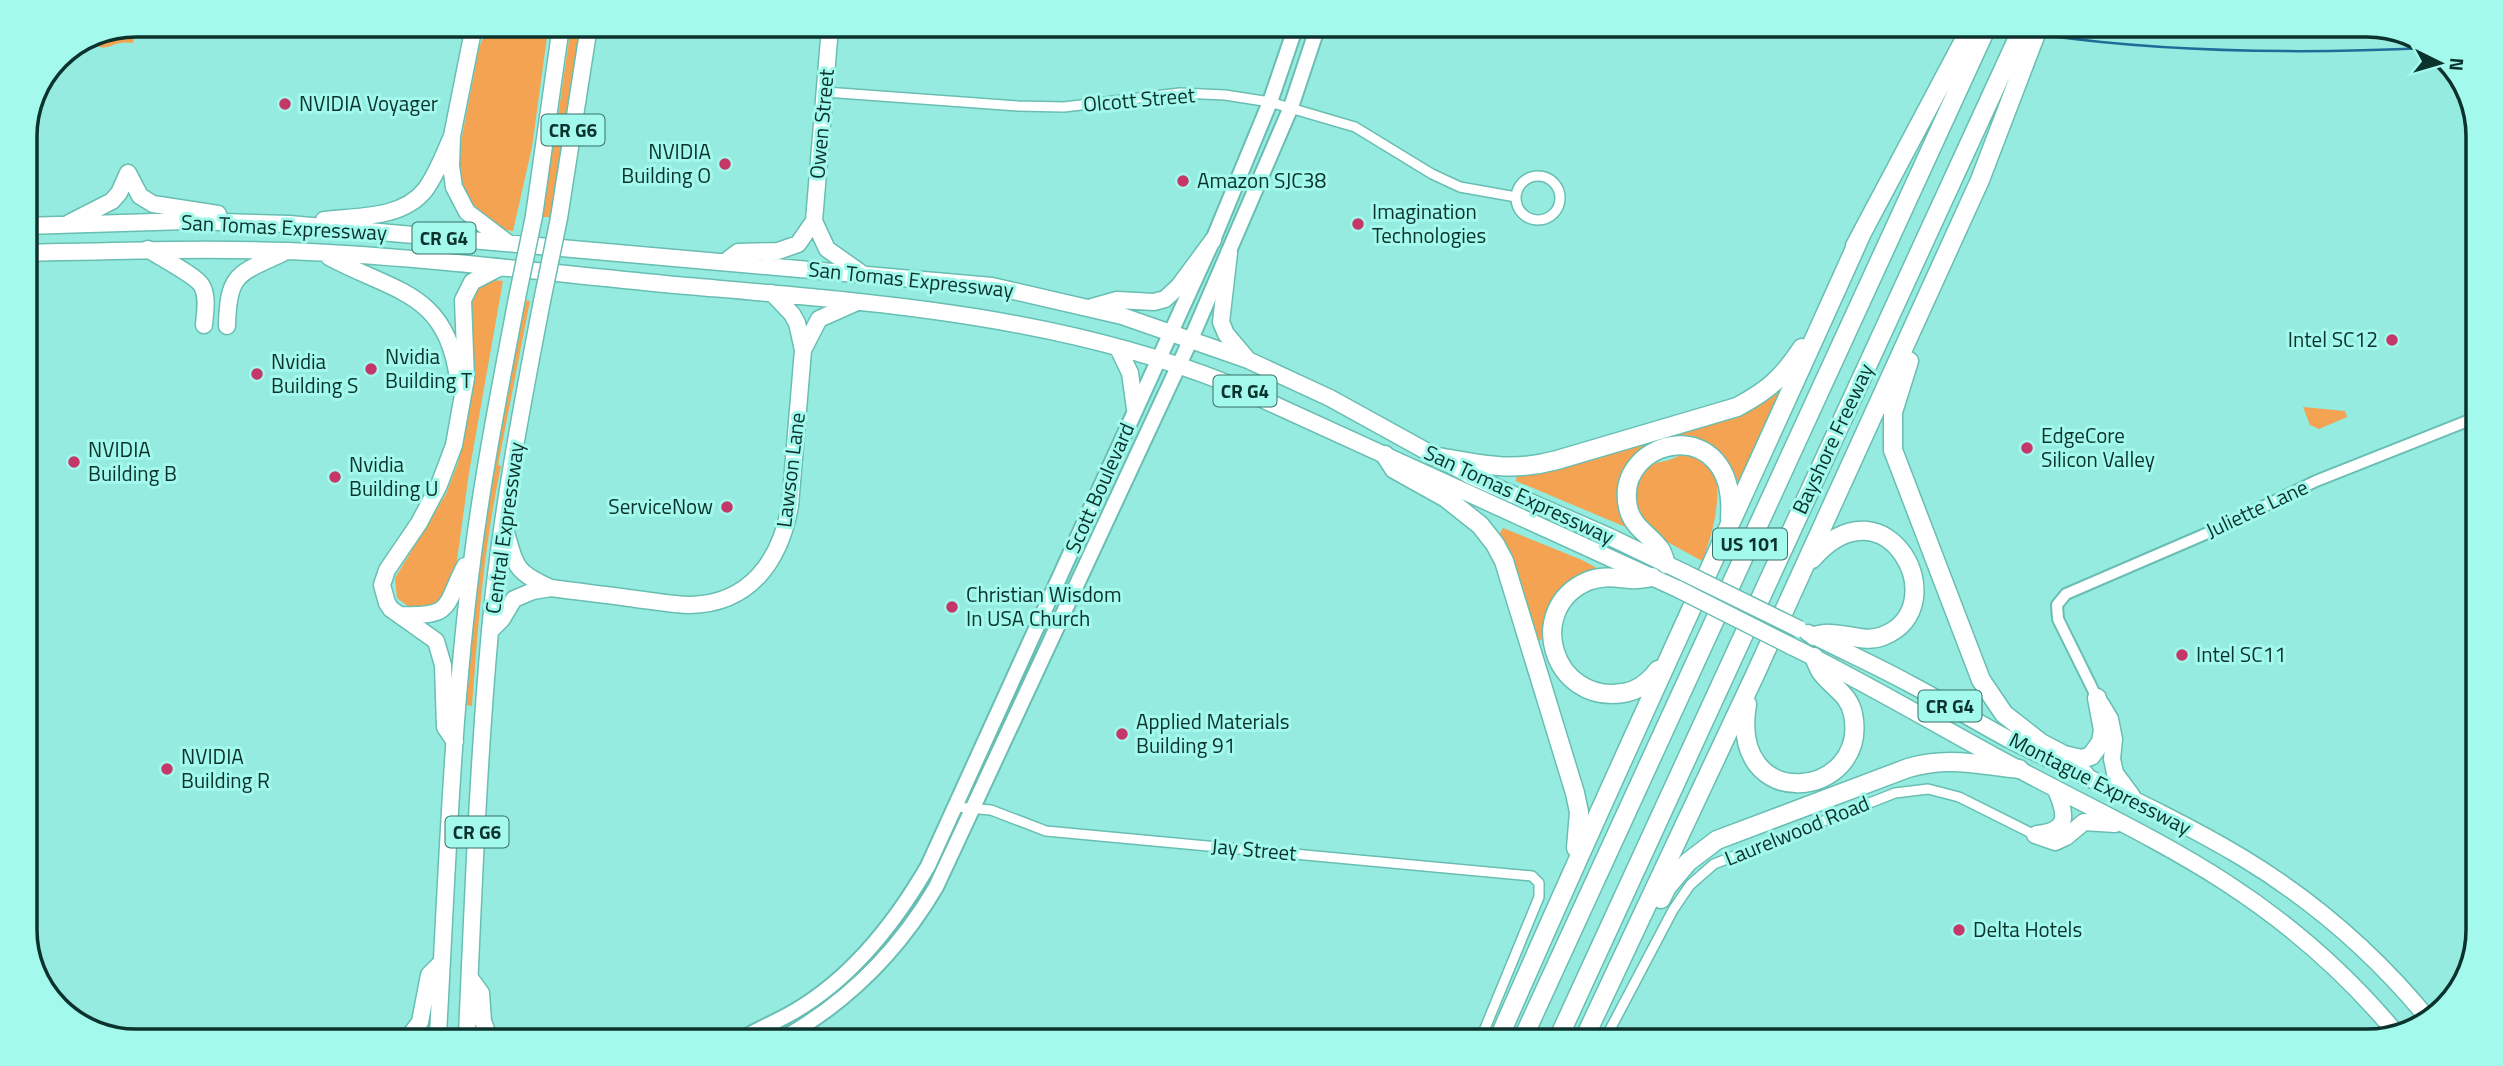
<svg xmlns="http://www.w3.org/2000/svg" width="2503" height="1066" font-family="'Titillium Web',sans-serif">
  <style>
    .green { fill: #f3a351 }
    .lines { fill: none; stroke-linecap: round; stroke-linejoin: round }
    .stream { stroke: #206c98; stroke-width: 2.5 }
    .minor-casing { stroke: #68beb2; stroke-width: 12 }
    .tertiary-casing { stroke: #68beb2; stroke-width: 14 }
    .primary-casing { stroke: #68beb2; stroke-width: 18 }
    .trunk-casing { stroke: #68beb2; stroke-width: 19 }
    .motorway-casing { stroke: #68beb2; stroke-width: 21 }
    .minor { stroke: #fff; stroke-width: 9 }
    .tertiary { stroke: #fff; stroke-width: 10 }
    .primary { stroke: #fff; stroke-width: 14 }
    .trunk { stroke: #fff; stroke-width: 16 }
    .motorway { stroke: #fff; stroke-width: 18 }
    .trunk-bridge-casing { stroke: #68beb2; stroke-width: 19; stroke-linecap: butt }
    .trunk-bridge { stroke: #fff; stroke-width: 16 }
    .poi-dot { fill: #c43768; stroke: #a2f9ec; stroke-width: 2.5 }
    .labels { text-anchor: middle; stroke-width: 6; stroke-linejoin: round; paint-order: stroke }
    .shield { fill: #a2f9ec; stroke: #396e66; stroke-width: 2 }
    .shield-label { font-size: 19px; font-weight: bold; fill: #0c322d }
    .street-label { font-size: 21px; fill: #0c322d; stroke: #a2f9ec }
    .poi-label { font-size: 21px; fill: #0c322d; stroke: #a2f9ec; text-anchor: start }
    .rim { fill: none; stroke: #0c322d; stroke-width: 3.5 }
  </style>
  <rect width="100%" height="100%" fill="#95ebdf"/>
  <path class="green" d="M488 26H547V37L532 147 513 231 498 229 467 205 456 168 479 48Z
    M571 26H583L552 217H540L556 131Z
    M123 30 126 34 134 37 133 43C129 43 125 42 121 43 108 45 106 52 91 43Z
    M491 280 503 281 469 473 454 582 445 600 432 609 413 610 397 598 395 578 446 494 458 463 471 402 469 319 472 293Z
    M523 300 530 301 498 465 501 466C484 545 478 625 472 706L466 705 480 545Z
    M1780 381 1788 385 1763 439 1753 449 1747 463 1748 473 1740 489C1732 456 1705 449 1676 438V432Z
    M2303 407 2345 411 2347 417 2319 429 2310 425Z
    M1640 439 1646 447C1620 464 1610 501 1628 528L1516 481 1517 472Z
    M1682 454C1696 456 1713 464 1716 479 1721 502 1711 540 1702 561L1662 539 1645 519 1642 520C1636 504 1631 478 1649 466 1657 461 1671 462 1682 454Z
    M1503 528 1582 560 1604 572 1594 573 1546 638 1538 641 1517 575 1498 536Z"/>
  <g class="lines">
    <path class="stream" d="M2043 35C2171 53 2300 54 2429 48"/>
    <g class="minor-casing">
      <path id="minor" d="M825 92 1018 106 1064 107 1180 93 1225 95 1270 102 1355 127 1432 174 1460 187 1516 197
        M1516 198a22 22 0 1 1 44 0a22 22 0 1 1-44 0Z
        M955 807 991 810 1046 831 1532 876 1539 883V897L1481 1038
        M1605 1039 1673 910 1690 885 1714 864 1895 793 1928 789 1959 797 2035 835"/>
    </g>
    <g class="tertiary-casing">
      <path id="tertiary" d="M2097 698 2058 619 2057 605 2066 594 2217 529 2316 481 2475 418"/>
    </g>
    <g class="primary-casing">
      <path id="primary" d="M747 1036C763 1027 780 1020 795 1011 853 977 895 923 928 866L1213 240 1270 102 1295 29
        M787 1036C851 999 899 950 936 887L1191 339 1291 107 1317 29"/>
    </g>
    <g class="trunk-casing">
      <path id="trunk" d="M474 26 452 136 451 166 454 187 467 212 508 243
        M830 27 814 221 827 249 861 273
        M128 173 140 196 153 204 218 214
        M534 216 561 26
        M559 218 589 26
        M324 220C357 216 402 219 425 190 437 174 444 154 452 136
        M69 223 112 201 119 193 128 173
        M25 226 186 221 289 224 992 286 1122 316 1248 360 1330 398 1473 477 1608 536 1685 573
        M148 249C159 257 197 276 202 286 208 297 205 313 204 325
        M25 253C112 251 200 248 288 251 414 256 540 272 665 284 855 301 1049 312 1229 384L1678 589
        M1229 253 1221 322 1226 334 1248 360
        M329 257C393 292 447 291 458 379
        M725 262 738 252 778 251 798 244 814 221
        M1092 307 1117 300 1154 302 1165 299 1179 286 1213 240
        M227 326C228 273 238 274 283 253
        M1118 348 1130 373 1135 409
        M803 350 819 319 855 303
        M505 529C516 566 514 572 551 588 580 592 608 595 636 599 654 601 672 605 690 605 750 604 780 561 790 506L803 350 797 323 792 314 772 293
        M401 615C454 617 444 606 465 566
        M490 631 502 619 514 599 533 591 551 588
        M1808 633C1841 650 1875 665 1908 683 1943 701 1976 722 2010 740 2088 779 2168 813 2243 858 2314 901 2378 957 2430 1021
        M1791 646C1869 684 1943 729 2020 770 2089 807 2160 840 2225 882 2290 924 2347 974 2396 1033
        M2101 704 2110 719 2114 739 2112 759 2115 773 2132 796
        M455 742 445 727 443 665 436 641 391 609 387 603 382 585 387 570 419 523 439 485 454 445 466 378 463 300 472 282 497 269
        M2037 834C2071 831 2066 812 2055 788
        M2035 835 2055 842 2066 837 2084 822 2115 824
        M470 978 481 993 483 1021 488 1035
        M411 1034 420 1022 429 975 442 962
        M438 1034C447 874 452 713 473 554 484 468 501 383 517 298
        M467 1035C473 900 478 765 490 631 500 520 521 410 542 301"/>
    </g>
    <g class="motorway-casing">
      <path id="motorway" d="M1855 246 1969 31
        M1909 361 1893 412V450L1981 680 2004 714 2041 743 2064 755 2081 759 2091 756 2101 742 2103 730 2097 698
        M1385 455 1394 469 1446 498 1480 525 1495 544 1504 561 1575 793 1579 812 1576 848
        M1433 456C1479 464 1510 473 1557 460L1737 407C1769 390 1782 378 1802 348
        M1812 559C1887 473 1957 608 1883 636 1865 643 1849 634 1830 634 1825 633 1819 635 1814 636
        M1666 564C1664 559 1663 553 1660 549 1649 534 1632 527 1628 507 1613 437 1738 409 1730 519
        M1652 577C1645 578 1638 580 1631 579 1616 578 1603 575 1588 581 1524 608 1552 704 1623 693 1637 691 1649 682 1658 670
        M1747 704C1728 817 1870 799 1853 714 1849 694 1832 687 1821 672 1818 667 1816 662 1814 657
        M2068 757 2086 776
        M1661 899 1667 887 1688 862 1717 840 1908 768C1949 756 1979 765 2019 769
        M1499 1038C1616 769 1741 503 1861 235
        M1523 1038 1985 31
        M1558 1039 2021 31
        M1584 1039 1754 677 1980 180 2037 31"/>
    </g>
    <use href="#minor" class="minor"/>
    <use href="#tertiary" class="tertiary"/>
    <use href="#primary" class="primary"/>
    <use href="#trunk" class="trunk"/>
    <use href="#motorway" class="motorway"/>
    <g class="trunk-bridge-casing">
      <path id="trunk-bridge" d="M517 298 534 216
        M542 301 559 218
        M1685 573 1799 629
        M1678 589 1791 646"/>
    </g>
    <use href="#trunk-bridge" class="trunk-bridge"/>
  </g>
  <g class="poi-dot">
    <circle cx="285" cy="104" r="7"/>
    <circle cx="725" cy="164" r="7"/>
    <circle cx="1183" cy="181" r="7"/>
    <circle cx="1358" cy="224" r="7"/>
    <circle cx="2392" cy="340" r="7"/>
    <circle cx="371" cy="369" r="7"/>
    <circle cx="257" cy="374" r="7"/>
    <circle cx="2027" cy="448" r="7"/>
    <circle cx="74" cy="462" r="7"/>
    <circle cx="335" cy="477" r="7"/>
    <circle cx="727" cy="507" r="7"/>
    <circle cx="952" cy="607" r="7"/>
    <circle cx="2182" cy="655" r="7"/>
    <circle cx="1122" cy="734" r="7"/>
    <circle cx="167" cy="769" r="7"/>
    <circle cx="1959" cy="930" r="7"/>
  </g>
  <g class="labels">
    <g class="shield">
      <rect x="541.5" y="114.5" width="63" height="31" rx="5"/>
      <rect x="412.5" y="222.5" width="63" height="31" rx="5"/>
      <rect x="1213.5" y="375.5" width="63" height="31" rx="5"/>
      <rect x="1713" y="528.5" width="74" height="31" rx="5"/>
      <rect x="1918.5" y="690.5" width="63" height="31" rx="5"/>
      <rect x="445.5" y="816.5" width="63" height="31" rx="5"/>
    </g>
    <g class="shield-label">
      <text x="573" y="137">CR G6</text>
      <text x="444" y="245">CR G4</text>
      <text x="1245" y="398">CR G4</text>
      <text x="1750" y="551">US 101</text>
      <text x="1950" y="713">CR G4</text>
      <text x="477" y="839">CR G6</text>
    </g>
    <g class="street-label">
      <text transform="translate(1139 100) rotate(-5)" y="7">Olcott Street</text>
      <text transform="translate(822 124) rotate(-85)" y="7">Owen Street</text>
      <text transform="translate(284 228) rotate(3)" y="7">San Tomas Expressway</text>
      <text transform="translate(911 280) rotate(6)" y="7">San Tomas Expressway</text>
      <text transform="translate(1833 439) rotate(-65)" y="7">Bayshore Freeway</text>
      <text transform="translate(791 470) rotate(-83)" y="7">Lawson Lane</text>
      <text transform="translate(1100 488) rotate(-66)" y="7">Scott Boulevard</text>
      <text transform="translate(1519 495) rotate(25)" y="7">San Tomas Expressway</text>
      <text transform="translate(2257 509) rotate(-25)" y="7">Juliette Lane</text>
      <text transform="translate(505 528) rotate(-82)" y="7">Central Expressway</text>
      <text transform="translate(2100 784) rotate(27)" y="7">Montague Expressway</text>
      <text transform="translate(1797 831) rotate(-22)" y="7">Laurelwood Road</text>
      <text transform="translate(1254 850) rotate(5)" y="7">Jay Street</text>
    </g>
    <g class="poi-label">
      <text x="299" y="111">NVIDIA Voyager</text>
      <text x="711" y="159" text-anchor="end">NVIDIA<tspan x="711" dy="24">Building O</tspan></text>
      <text x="1197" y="188">Amazon SJC38</text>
      <text x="1372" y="219">Imagination<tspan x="1372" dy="24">Technologies</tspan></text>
      <text x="2378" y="347" text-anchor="end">Intel SC12</text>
      <text x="385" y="364">Nvidia<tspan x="385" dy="24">Building T</tspan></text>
      <text x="271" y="369">Nvidia<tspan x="271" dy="24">Building S</tspan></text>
      <text x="2041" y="443">EdgeCore<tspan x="2041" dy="24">Silicon Valley</tspan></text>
      <text x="88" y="457">NVIDIA<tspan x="88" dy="24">Building B</tspan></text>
      <text x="349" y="472">Nvidia<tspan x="349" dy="24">Building U</tspan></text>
      <text x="713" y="514" text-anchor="end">ServiceNow</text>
      <text x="966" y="602">Christian Wisdom<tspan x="966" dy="24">In USA Church</tspan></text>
      <text x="2196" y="662">Intel SC11</text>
      <text x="1136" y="729">Applied Materials<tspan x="1136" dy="24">Building 91</tspan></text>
      <text x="181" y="764">NVIDIA<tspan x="181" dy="24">Building R</tspan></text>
      <text x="1973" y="937">Delta Hotels</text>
    </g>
  </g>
  <path d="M0 0H2503V1066H0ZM136 37H2367A99 99 0 0 1 2466 136V930A99 99 0 0 1 2367 1029H136A99 99 0 0 1 37 930V136A99 99 0 0 1 136 37Z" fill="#a2f9ec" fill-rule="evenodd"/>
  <path class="rim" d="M136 37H2367A99 99 0 0 1 2466 136V930A99 99 0 0 1 2367 1029H136A99 99 0 0 1 37 930V136A99 99 0 0 1 136 37Z"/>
  <g transform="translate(2440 63) rotate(95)" stroke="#a2f9ec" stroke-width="5" paint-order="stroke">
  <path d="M0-5L12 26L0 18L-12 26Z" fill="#0c322d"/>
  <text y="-10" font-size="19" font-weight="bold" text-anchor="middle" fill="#0c322d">N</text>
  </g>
</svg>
